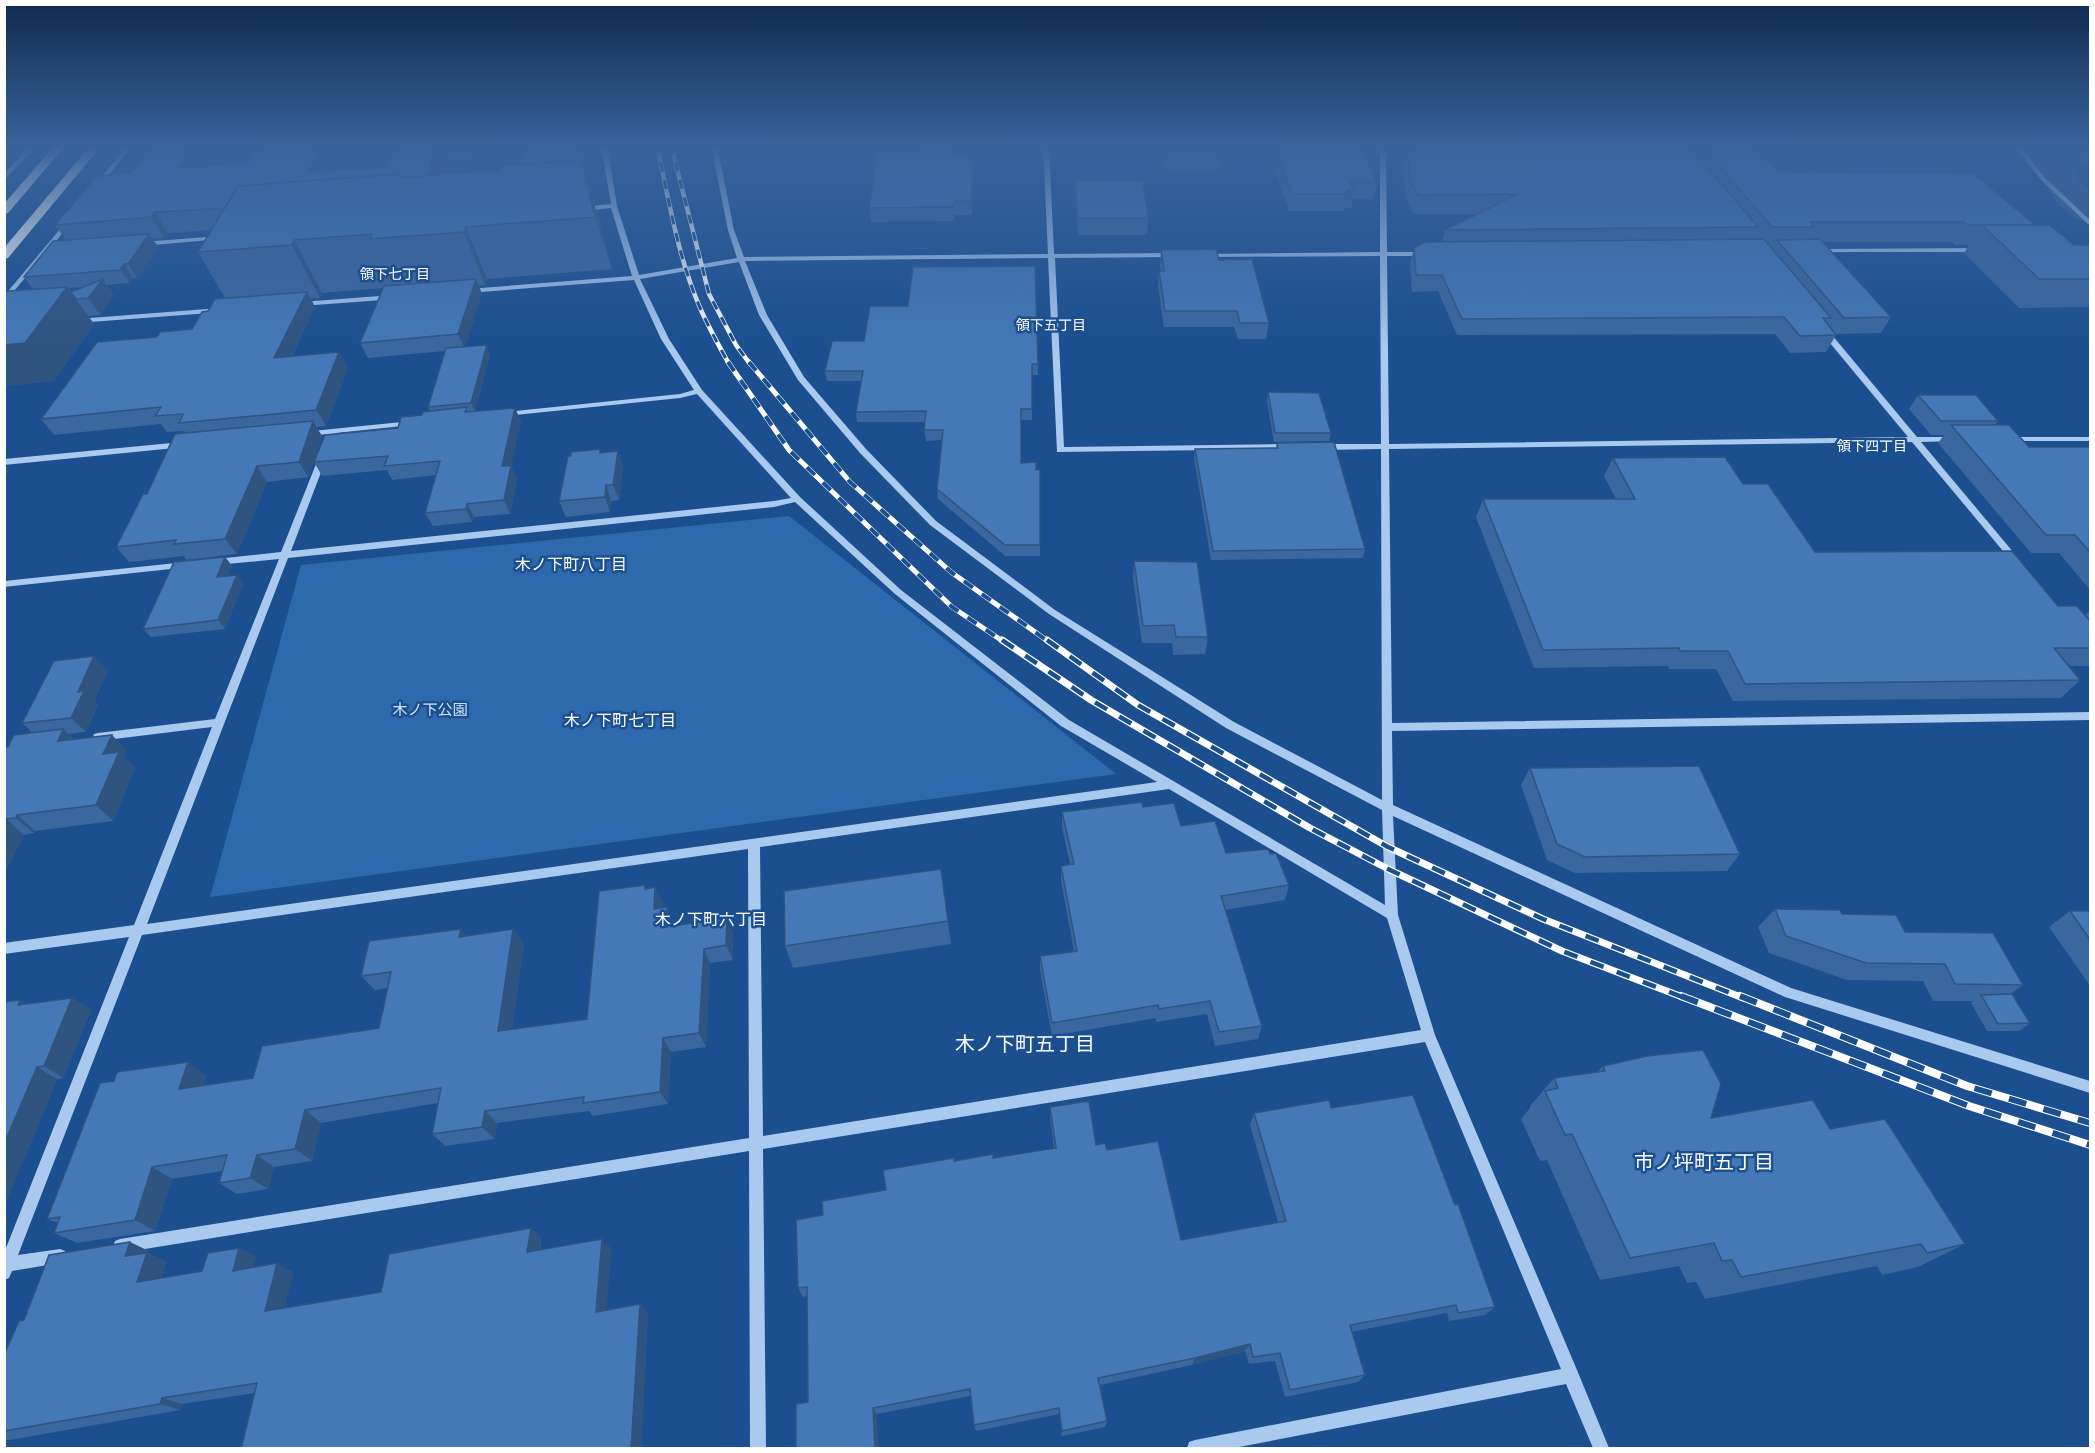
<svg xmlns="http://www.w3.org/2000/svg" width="2095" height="1453" font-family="'Roboto Condensed','Noto Sans JP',sans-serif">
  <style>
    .green { fill: #2e69ad }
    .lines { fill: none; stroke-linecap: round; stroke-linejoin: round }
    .river { fill: #3c6290; fill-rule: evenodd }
    .minor { fill: #a9c9ee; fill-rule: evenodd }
    .highway { fill: #fff; fill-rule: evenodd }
    .rail-far3-casing { stroke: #fff; stroke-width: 4.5 }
    .rail-far2-casing { stroke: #fff; stroke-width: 5 }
    .rail-far1-casing { stroke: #fff; stroke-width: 7 }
    .rail-casing { stroke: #fff; stroke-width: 8 }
    .rail-far3 { stroke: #1b4f8f; stroke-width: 3; stroke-dasharray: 9; stroke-linecap: butt }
    .rail-far2 { stroke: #1b4f8f; stroke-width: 4; stroke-dasharray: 11; stroke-linecap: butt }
    .rail-far1 { stroke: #1b4f8f; stroke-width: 4.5; stroke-dasharray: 14; stroke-linecap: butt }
    .rail { stroke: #1b4f8f; stroke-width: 6; stroke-dasharray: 18; stroke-linecap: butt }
    .wall { fill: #3a679d; fill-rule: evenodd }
    .shaded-wall { fill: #305480 }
    .building { fill: #4478b7; stroke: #305480; stroke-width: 1.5 }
    .labels { text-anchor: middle; stroke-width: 5; stroke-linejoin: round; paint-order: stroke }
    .far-neighbourhood-label { font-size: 14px; fill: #fff; stroke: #1b4f8f }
    .park-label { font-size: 15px; fill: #cfe3fa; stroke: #1b4f8f }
    .neighbourhood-label { font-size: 16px; fill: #fff; stroke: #1b4f8f }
    .near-neighbourhood-label { font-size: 20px; fill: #fff; stroke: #1b4f8f }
  </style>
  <rect width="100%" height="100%" fill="#1b4f8f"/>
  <path class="green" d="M789 516 1116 774 210 897 301 565Z"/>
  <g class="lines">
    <path class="river" d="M2017 145H2056L2077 178 2090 192V223C2057 216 2048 184 2030 160 2026 155 2021 151 2017 145Z"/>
    <path class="minor" d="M31 145H38L4 180V174Z
      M127 145H133L100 186H96V184Z
      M601 145H607L617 206 639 275 737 258 728 230 711 145H717L734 230 744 257 1048 254 1043 145H1049L1054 254 1174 253 1177 255 1174 257 1055 258 1064 447 1289 444 1293 447 1292 449 1057 452 1048 258 745 261 767 315 804 377 866 449 936 521 1055 610 1234 722 1382 800 1381 449 1323 450 1319 447 1323 444H1381L1380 256 1204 257 1202 256V254L1380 252V145H1386L1387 252H1426L1429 254 1426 256H1387L1389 444 1908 437 1820 331 1827 329 1917 437H1958L1959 439 1955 441 1921 442 2019 559 2021 561 2019 563H2013L1912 442 1389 449 1392 723 2090 712V720L1392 731 1393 805 1791 988 2090 1081V1093L1785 997 1393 816 1398 915 1435 1035 1577 1370 1609 1448H1593L1566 1384 1234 1448H1187L1189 1442 1195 1440 1561 1369 1425 1042 763 1149 766 1448H750L749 1151 120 1253 115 1251 113 1246 115 1241 120 1239 749 1138 748 849 142 935 18 1255 60 1249 65 1251 67 1256 65 1261 60 1263 12 1271 9 1278 4 1280V1253L129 937 4 954V943L134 925 212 727 98 741 94 740 93 737 94 734 98 733 215 719 279 559 216 565 211 562 216 559 281 552 328 434 305 436 301 434 302 432 412 421 416 423 412 425 336 433 291 551 774 501 791 498 697 394 680 398 505 416 501 414 505 412 680 394 694 390 661 339 634 280 468 293 464 291 468 289 632 276 611 208 581 211 578 209 581 207 611 204ZM739 262 759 315 798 380 860 453 930 525 1049 614 1226 728 1382 810 1385 905 1069 720 901 590 800 497 702 390 669 339 640 279ZM795 502 895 594 1061 726 1157 782 147 924 288 558 774 507ZM1169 789 1387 918 1421 1030 763 1136 760 847Z
      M2014 145H2020L2046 179 2090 220V225L2088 224 2042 181Z
      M66 222 71 223 4 303V296Z
      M219 236 222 238 221 239 142 246 139 244 142 242Z
      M1819 249 1981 248 1984 250 1981 252H1817V250Z
      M393 295H396V299L301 306 297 304 301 302Z
      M220 308H223V312L77 323 73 321 77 319Z
      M2004 437H2090V441H2007L2003 439Z
      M182 442 185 443V447L4 465V459Z
      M186 562 191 565 189 567 4 587V581Z"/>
    <path class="highway" d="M55 145H66L8 213 4 214V204Z
      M91 145H102L8 258 4 259V248Z"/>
    <g class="rail-far3-casing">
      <path id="rail-far3" d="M657 145C669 201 678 258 701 310 709 328 719 346 729 364
        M671 145 709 294 736 345 750 364"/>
    </g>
    <g class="rail-far2-casing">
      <path id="rail-far2" d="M728 362 789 450 952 607 1004 642
        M749 362 850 482 951 572 1049 642"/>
    </g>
    <g class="rail-far1-casing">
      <path id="rail-far1" d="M1002 640 1091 700 1310 828 1388 869 1562 951 1685 998
        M1047 640 1138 705 1388 847 1543 919 1743 998"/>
    </g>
    <g class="rail-casing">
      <path id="rail" d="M1681 996 1969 1106 2090 1145
        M1740 996 1967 1086 2090 1123"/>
    </g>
    <use href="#rail-far3" class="rail-far3"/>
    <use href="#rail-far2" class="rail-far2"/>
    <use href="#rail-far1" class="rail-far1"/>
    <use href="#rail" class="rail"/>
  </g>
  <path class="wall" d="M153 145H219L205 166 248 163 259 145H343L329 171 386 167 397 145H481L477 159 449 161 443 174 500 170 521 165 527 145H583L582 151 594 203 612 269 487 279 485 285 479 286 482 294 465 347 490 354 475 411 521 421 511 466 517 479 510 514 474 517 472 522 433 526 425 513 436 475 392 480 387 470 322 476 314 462 398 428 430 411 428 407 445 351 368 358 360 343 383 288 322 293 320 298 311 299 315 307 292 356 339 352 348 368 326 426 316 427 322 436 308 477 267 482 237 554 186 560 184 556 129 562 116 547 147 494 186 433 184 431 167 432 161 424 54 435 41 419 157 337 192 329 208 311 225 298 198 252 211 230 168 233 164 238 153 239 158 247 137 278H133L130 283 107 285 114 296 100 315 88 316 94 324 54 381 4 386V292L33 289 24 277 66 240 55 225 131 173ZM82 287 71 292 69 288Z
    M1163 145H1222L1219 169H1166Z
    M1267 145H1361L1377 182 1373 199H1353L1351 208H1345L1344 211H1289Z
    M1402 145H1752L1778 172 2034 225 2074 245H2091V307L2019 308 1964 253 1969 245H1955L1952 242H1822L1891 317 1881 333 1835 334 1836 335 1826 352 1790 353 1775 334 1457 335 1438 291 1412 292 1410 264 1414 248 1442 241 1445 230 1478 214H1413L1406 198Z
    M2059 145H2091V165H2087Z
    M912 151 955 155 973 168 972 215H954V221L871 222 869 208Z
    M1075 180 1148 218 1147 235H1078L1075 196Z
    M1161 250 1219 260 1269 323 1266 339H1238L1234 327H1164L1158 287 1159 271H1161L1160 266Z
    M1035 266 1038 375H1032V420H1021V463L1036 470H1040V556H1005L938 499 937 489 942 440 926 441 924 430 925 422H857L856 412 861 381H827L825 371 908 306Z
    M1268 392 1331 433 1329 441 1274 442 1267 401Z
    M1918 395 1998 421 1995 425 2029 447H2091V591L2059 553H2031L1938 443 1944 435H1931L1909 409Z
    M1277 443 1365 549 1363 558 1211 560 1194 458 1195 449 1276 448Z
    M618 451 623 467 619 500 611 501 610 512 566 517 559 501 601 453Z
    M1613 458 1743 484 1815 552 2058 606 2085 615 2091 609V666H2068L2080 680 2061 698 1733 701 1716 669H1669L1668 666 1534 668 1476 517 1483 499H1616L1604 476Z
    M225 557 232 566 227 576 243 584 225 629 151 637 143 629Z
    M1134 561 1208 637 1205 654 1173 655 1172 643H1142L1133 579Z
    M108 671 94 701 98 705 86 732 68 734 74 739 127 750 124 757 135 768 113 821 35 831 34 833 24 835 4 874V747H8L33 733 22 723Z
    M1530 768 1740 854 1727 871 1575 873 1547 860 1521 785Z
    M1143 807 1181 826 1226 853 1270 854 1289 885 1285 900 1225 910 1262 1026 1258 1039 1215 1046 1207 1014 1156 1022V1018L1052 1036 1040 970V956L1074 951 1061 881V866L1070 864 1062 827V812Z
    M941 869 951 944 793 968 785 946Z
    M647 888 663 902 662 908 674 922V926L733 932V960L710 963 706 1047 671 1052 668 1104 593 1116 589 1111 497 1123 495 1139 445 1146 432 1134 438 1103 321 1123 312 1161 274 1167 268 1189 237 1194 219 1183 222 1171 172 1179 155 1231 77 1243 54 1233 58 1223 47 1219 114 1081 206 1075 203 1086 253 1078 379 1028 388 988 375 990 361 976 467 936 513 929 524 944 512 1029 587 1019Z
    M1775 909 1842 914 1905 932 2023 985 2009 995 2030 1023 2019 1031H1987L1971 1003 1973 1001H1933L1923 981 1847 980 1769 953 1758 927Z
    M2070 911H2091V987L2049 927Z
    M72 998 91 1010 63 1078 57 1079 7 1200H4V1002L26 1004Z
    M1603 1066 1711 1118 1830 1129 1965 1244 1918 1267 1882 1275 1877 1266 1705 1299 1696 1282 1687 1283 1679 1266 1600 1280 1547 1160 1540 1161 1521 1119 1530 1108V1106L1554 1078 1597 1072Z
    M1050 1107 1096 1145 1107 1150 1181 1240 1278 1222 1250 1125 1254 1113 1331 1108 1495 1307 1485 1315 1449 1321 1447 1313 1351 1332 1365 1375 1358 1382 1285 1397 1275 1361 1249 1364 1245 1351 1192 1365 1100 1385 1107 1421 1105 1427 1062 1436 1059 1414 976 1431 974 1425 970 1396 877 1414 808 1402 807 1296 803 1297 798 1288 823 1215 954 1161 993 1158 1054 1148 1050 1118Z
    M541 1237 540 1250 611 1248 606 1311 648 1313 641 1449H241L255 1393 182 1404 180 1410 4 1441V1355L24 1320 149 1251 148 1253 166 1262 161 1278 202 1271 239 1248 256 1257 253 1267 293 1272 284 1308 381 1292Z"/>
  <path class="shaded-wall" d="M4 145H16L17 148 4 161Z
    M194 145H219L189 189 177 168Z
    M323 145H343L318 193 308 172Z
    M439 145H442L449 161 427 217 418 196Z
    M472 145H481L477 159Z
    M580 145H583L582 151 594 203 588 182Z
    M954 145H956L954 169 953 155Z
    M973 155V168L972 215 971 201Z
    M581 160 596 211 612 269 595 217Z
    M155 212 168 233 164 238 151 217Z
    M466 227 487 279 485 285 464 232Z
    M149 234 158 247 137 278 128 264Z
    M294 240 322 293 320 298 292 245Z
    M124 264 133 278 130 283 120 270Z
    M103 279 114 296 100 315 88 298Z
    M476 279 482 294 465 349 458 334Z
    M67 287 94 324 54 381 4 386V345Z
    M307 292 315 307 283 374 274 358Z
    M487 345 490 354 475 411 471 403Z
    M339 352 348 368 326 426 316 410Z
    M515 408 521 421 508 480 502 466Z
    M313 421 322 436 308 477 299 462Z
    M618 451 623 467 619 500 613 485Z
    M4 464 10 470 4 479Z
    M257 466 267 482 237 554 225 539Z
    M511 466 517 479 510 514 504 500Z
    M606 485 611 501 610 512 605 497Z
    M467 504 474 517 472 522 466 509Z
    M225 557 232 566 223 586 217 577Z
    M237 575 243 584 225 629 218 620Z
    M94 656 108 671 94 701 98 705 86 732 71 718 78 692Z
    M63 729 80 745 58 741Z
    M112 735 127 750 124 757 135 768 113 821 96 805 103 754Z
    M17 815 35 831 34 833 16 818Z
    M6 819 24 835 4 874V822Z
    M655 887 663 902 662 924 654 909Z
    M667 907 674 922 673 941 666 927Z
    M727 918 733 932V960L726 945Z
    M461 929 472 943 459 937Z
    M513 929 524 944 510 1045 498 1031Z
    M704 949 710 963 706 1047 699 1033Z
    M72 998 91 1010 63 1078 44 1066Z
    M20 1000 39 1013 18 1005Z
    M663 1038 671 1052 668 1104 660 1092Z
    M188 1062 206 1075 198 1101 179 1089Z
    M37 1067 57 1079 7 1200 4 1198V1144Z
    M305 1110 321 1123 312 1161 295 1149Z
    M485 1111 497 1123 495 1139 482 1127Z
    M257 1155 274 1167 268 1189 250 1178Z
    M152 1167 172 1179 155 1231 135 1220Z
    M531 1228 541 1237 538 1261 527 1252Z
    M602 1239 611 1248 606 1320 596 1312Z
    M130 1242 149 1251 148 1253 166 1262 157 1291 137 1282 125 1256Z
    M239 1248 256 1257 250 1279 233 1271Z
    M277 1263 293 1272 282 1319 265 1311Z
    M640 1304 648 1313 641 1449H631Z
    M1250 1344 1245 1351 1192 1365 1195 1358Z
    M162 1398 182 1404 180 1410 160 1404Z
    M873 1408 877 1414 879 1449H875Z"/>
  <path class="building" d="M153 145H194L177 168 248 163 259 145H323L308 172 386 167 397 145H439L426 176 402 177 401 174 238 186 225 208 155 212 151 217 55 225 97 176 131 173Z
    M527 145H580L588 182 581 160 521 165Z
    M912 145H954L953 155H973L971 201H954L953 207 869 208 878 151H912Z
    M1275 145H1361L1377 182H1350L1354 191H1346L1348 194H1292Z
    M1408 145 1689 146 1758 227 1445 230 1518 194 1418 195 1410 179Z
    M1701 145H1752L1778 172 1974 174 2035 225H1968L1964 222H1810L1814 227H1772Z
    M581 160 595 217 466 227 464 232 369 239 372 234 294 240 292 245 198 252 238 186 401 174 399 178 500 170 501 166Z
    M1075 180 1143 181 1148 218H1078Z
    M1982 225H2050L2074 245H2091V279H2039Z
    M149 234 128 264H124L120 270 24 277 53 241Z
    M1764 239 1831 318H1823L1836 335 1800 336 1784 317 1462 319 1442 275H1416L1414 248 1426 242Z
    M1820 239 1891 317 1844 318 1777 240Z
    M1216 249 1219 260 1252 259 1269 323H1240L1237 311H1165L1159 271H1164L1161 250Z
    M1035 266 1038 364H1032V409H1021V463L1036 462V470H1040V545H1005L937 489 943 430H924L926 411 856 412 863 371H825L832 341H864L870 306H908L913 267Z
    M103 279 88 298 76 299 71 292Z
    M476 279 458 334 360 343 384 286Z
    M67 287 25 343 4 345V292L8 291Z
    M307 292 274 358 339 352 316 410 179 423 183 414 155 416 161 407 41 419 97 342 157 337 160 332 192 329 202 312 208 311 215 299Z
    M487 345 471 403 428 407 446 348Z
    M1268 392 1319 393 1331 433H1275Z
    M1918 395H1976L1998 421H1941Z
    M467 407 465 412 515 408 502 466H511L504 500 467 504 466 509 425 513 440 461 384 466 388 456 314 462 325 435 398 428 401 417 422 415 423 412Z
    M313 421 299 462 257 466 225 539 174 544 176 540 116 547 143 494H147L175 434Z
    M1951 425H2009L2029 447H2091V553L2075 535H2046Z
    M1334 442 1365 549 1213 551 1195 449 1278 448 1277 443Z
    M600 449V453L618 451 613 485H606L605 497 559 501 568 456H571V452Z
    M1725 457 1743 484H1768L1815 552 2012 551 2058 606H2077L2091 622V648H2054L2080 680 1745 684 1728 651H1680L1679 648 1543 650 1483 499H1635L1613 458Z
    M225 557 217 577 237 575 218 620 143 629 174 562Z
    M1134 561 1197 562 1208 637H1176L1174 625 1143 626Z
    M94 656 78 692 84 691 71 718 22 723 54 661Z
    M63 729 58 741 112 735 103 754 119 752 96 805 17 815 16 818 6 819 4 822V747H8L14 735Z
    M1699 766 1740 854 1585 857 1557 844 1530 768Z
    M1142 802 1143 807 1174 803 1181 826 1215 821 1226 853 1268 849 1270 854 1276 853 1289 885 1221 896 1262 1026 1219 1032 1210 1001 1159 1009 1158 1005 1052 1023 1040 956 1077 951 1061 866 1074 864 1062 812Z
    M941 869 948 921 785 946 784 891Z
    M645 885V889L655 887 654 909 667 907 666 927 727 918 726 945 704 949 699 1033 663 1038 660 1092 583 1103 584 1097 485 1111 482 1127 432 1134 441 1088 305 1110 295 1149 257 1155 250 1178 219 1183 227 1155 152 1167 135 1220 54 1233 60 1217 47 1219 100 1083 114 1081 117 1072 188 1062 179 1089 253 1078 262 1046 379 1028 391 972 361 976 369 941 461 929 459 937 513 929 498 1031 587 1019 599 891Z
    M1775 909 1840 910 1842 914 1896 915 1905 932 1993 933 2023 985 1955 984 1945 964 1866 963 1786 936Z
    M2070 911H2091V941Z
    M2012 994 2030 1023 1998 1024 1981 995Z
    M72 998 44 1066 37 1067 4 1144V1002L20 1000 18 1005Z
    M1703 1050 1721 1084 1711 1118 1813 1100 1830 1129 1885 1119 1965 1244 1927 1253 1921 1244 1741 1277 1732 1260 1722 1261 1714 1243 1630 1258 1572 1134 1565 1135 1545 1091 1558 1088 1554 1078 1605 1071 1603 1066 1647 1056Z
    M1413 1095 1455 1205 1458 1204 1495 1307 1458 1313 1456 1305 1350 1325 1365 1375 1290 1390 1280 1353 1253 1357 1250 1344 1195 1358 1098 1378 1107 1421 1062 1431 1059 1408 974 1425 970 1389 873 1408 875 1449H796V1404L808 1402 807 1287 798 1288 796 1220 823 1215 822 1201 886 1190 883 1170 954 1158V1161L993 1154V1158L1056 1148 1050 1107 1089 1101 1096 1145 1105 1143 1107 1150 1158 1141 1181 1240 1286 1221 1254 1113 1329 1100 1331 1108Z
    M531 1228 527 1252 602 1239 596 1312 640 1304 631 1449H241L257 1383 162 1398 160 1404 4 1431V1355L19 1321 24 1320 49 1255 130 1242 125 1256 147 1253 137 1282 202 1271 208 1253 239 1248 233 1271 277 1263 265 1311 381 1292 389 1254Z"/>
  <linearGradient id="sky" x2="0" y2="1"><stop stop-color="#0f2b4f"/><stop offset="0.42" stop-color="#39639b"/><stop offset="1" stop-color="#39639b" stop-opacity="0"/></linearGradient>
  <rect width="2095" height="349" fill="url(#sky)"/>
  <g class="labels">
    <g class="far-neighbourhood-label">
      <text x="395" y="279">領下七丁目</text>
      <text x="1051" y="330">領下五丁目</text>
      <text x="1872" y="451">領下四丁目</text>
    </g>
    <g class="park-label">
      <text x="430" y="715">木ノ下公園</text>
    </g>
    <g class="neighbourhood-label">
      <text x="571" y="570">木ノ下町八丁目</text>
      <text x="620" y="726">木ノ下町七丁目</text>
      <text x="711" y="925">木ノ下町六丁目</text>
    </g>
    <g class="near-neighbourhood-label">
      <text x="1025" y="1051">木ノ下町五丁目</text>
      <text x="1704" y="1169">市ノ坪町五丁目</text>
    </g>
  </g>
  <rect width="2095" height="1453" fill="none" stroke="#ffffff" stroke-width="12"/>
</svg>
